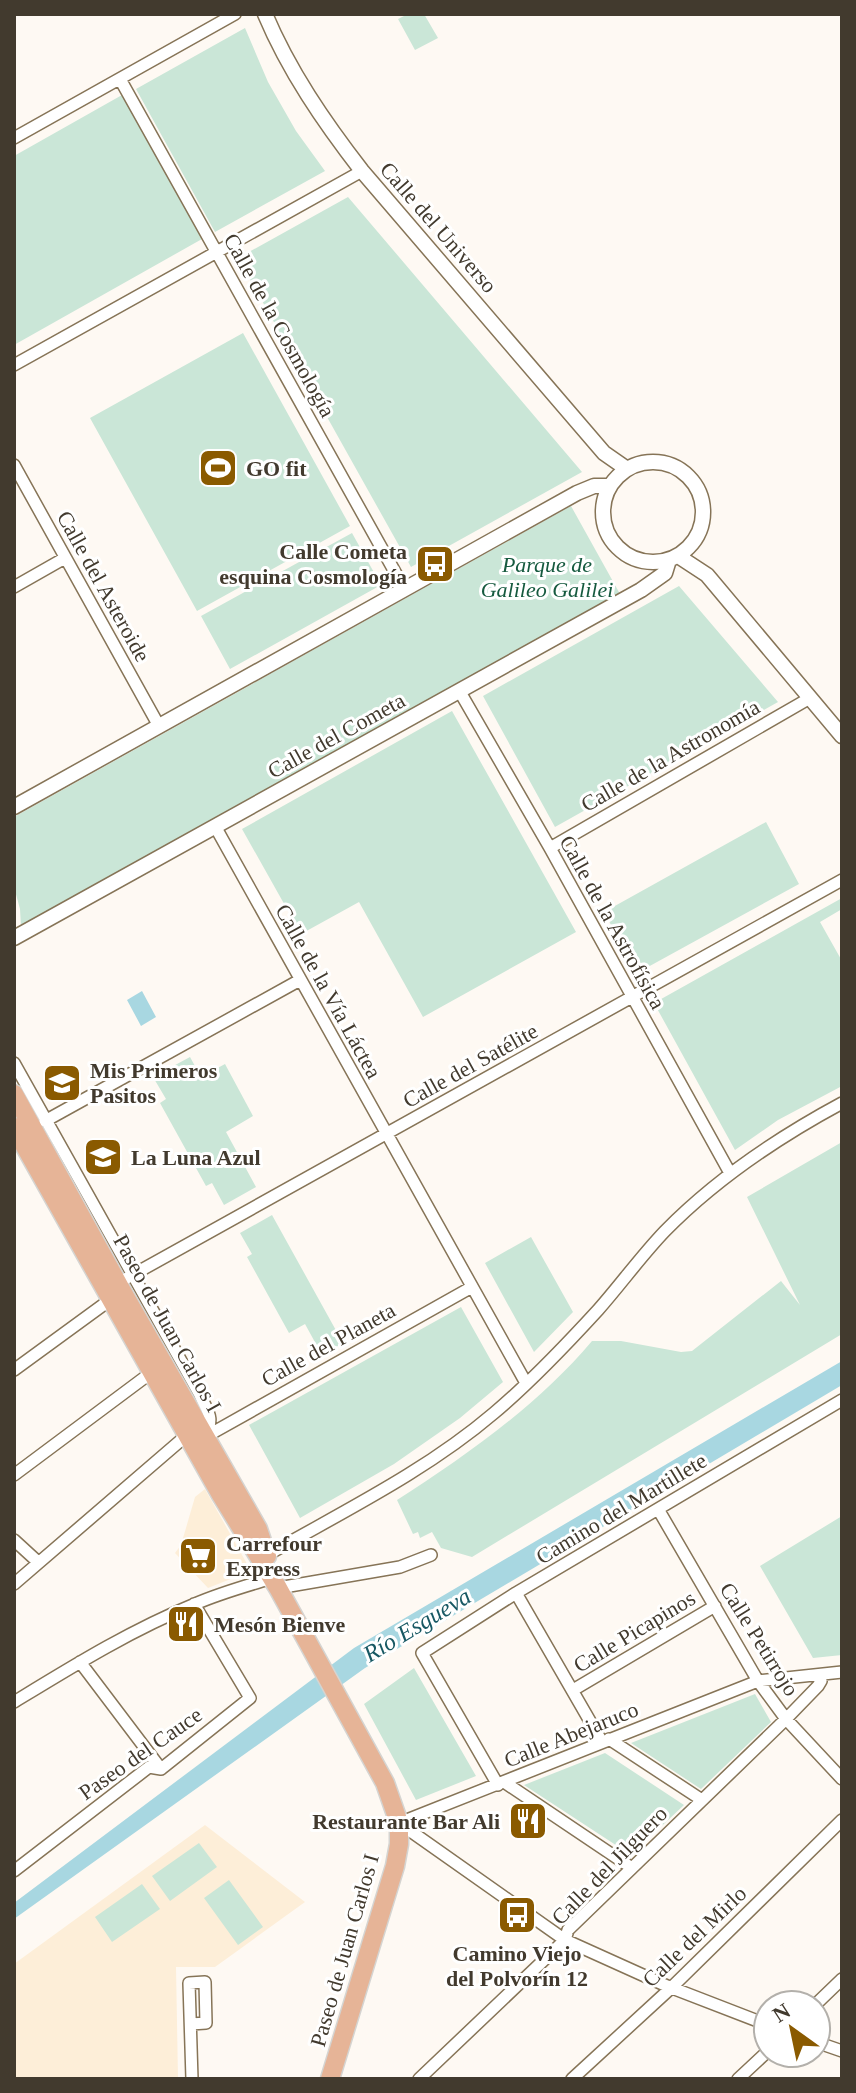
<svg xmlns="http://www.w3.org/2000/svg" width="856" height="2093" font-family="'Times New Roman',serif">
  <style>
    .built { fill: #fdeed8 }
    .green { fill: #cae6d7 }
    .water { fill: #a8d7e1 }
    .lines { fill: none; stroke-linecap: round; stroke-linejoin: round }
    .minor-casing { stroke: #867457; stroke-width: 14 }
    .tertiary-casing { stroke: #867457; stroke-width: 17 }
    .primary-casing { stroke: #d5d4d1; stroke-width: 21 }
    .minor { stroke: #fff; stroke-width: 11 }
    .tertiary { stroke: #fff; stroke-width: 14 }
    .primary { stroke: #e6b497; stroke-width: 18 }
    .labels { text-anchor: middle; stroke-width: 6; stroke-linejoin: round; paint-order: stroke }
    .street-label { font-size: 22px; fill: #423a2e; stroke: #fff }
    .poi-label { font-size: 22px; font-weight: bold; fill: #423a2e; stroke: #fff; text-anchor: start }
    .park-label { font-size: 22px; font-style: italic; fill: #165a3f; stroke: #fff }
    .water-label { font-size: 24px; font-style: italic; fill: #175863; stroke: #fff }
  </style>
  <rect width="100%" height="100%" fill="#fef9f3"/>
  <path class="built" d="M205 1489 251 1571 208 1588 175 1553 181 1545 195 1497Z
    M205 1825 305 1902 215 1967H176L178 2078 16 2079 14 2075V1964Z"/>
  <path class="green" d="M408 14H424L438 38 415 50 398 19Z
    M245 28 268 82 296 131 325 171 215 232 136 89Z
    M122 95 202 239 14 345V156Z
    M348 197 582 472 411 567 238 258Z
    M243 333 350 526 197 611 90 418Z
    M571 506 620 594 21 927 20 909 14 887V817Z
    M352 533 381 585 230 669 201 616Z
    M679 586 778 702 555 827 483 696Z
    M452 711 576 932 423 1017 359 902 301 934 242 829Z
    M766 822 799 884 637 973 604 912Z
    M842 898V909L820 922 842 961V1086L778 1120 735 1150 654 1003Z
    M190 1057 201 1077 225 1064 253 1116 226 1132 256 1187 224 1205 212 1183 206 1186 160 1103 166 1099 153 1077Z
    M842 1142V1334L472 1557 441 1548 432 1532 420 1538 418 1532 413 1534 397 1500C467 1455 538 1405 592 1341H621L681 1352 692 1351 781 1281 800 1305 747 1197Z
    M272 1215 343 1343 322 1355 305 1324 289 1333 247 1257 252 1254 240 1233Z
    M531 1237 573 1312 534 1352 485 1263Z
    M461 1307 503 1382 460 1418 394 1464 300 1518 249 1425Z
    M842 1516V1655L813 1658 760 1566Z
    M414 1668 476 1776 416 1800 364 1704Z
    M755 1694 771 1722 701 1789 631 1743Z
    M605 1753 684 1805 631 1855 524 1785Z
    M199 1843 217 1867 170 1901 152 1876Z
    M229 1880 263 1927 238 1945 204 1898Z
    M142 1884 160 1909 112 1942 95 1917Z"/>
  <path class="water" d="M142 991 156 1017 141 1026 127 1000Z
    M842 1361V1385L365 1668 14 1919V1903L354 1648Z"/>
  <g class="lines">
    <g class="minor-casing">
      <path id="minor" d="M120 79 405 590
        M14 138 235 14
        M14 365 362 171
        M14 465 159 726
        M14 587 65 558
        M460 692 550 848 730 1173
        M216 828 526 1383
        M550 848 810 698
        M14 1063 199 1393C208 1413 215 1416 205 1437
        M45 1121 300 980
        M118 1283 842 880
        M14 1370 114 1297
        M205 1437 472 1287
        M14 1475 152 1372
        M658 1509 758 1681 786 1719 842 1779
        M14 1540 38 1562
        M267 1555C344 1511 426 1471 494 1413 531 1382 565 1346 598 1310 621 1284 641 1256 665 1231 717 1178 777 1138 842 1103
        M14 1584 187 1435
        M278 1588 400 1567 431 1555
        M516 1593 602 1742
        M80 1662 161 1769
        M573 1690 715 1606
        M14 1702C73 1666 131 1630 195 1604 220 1593 246 1586 272 1578
        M609 1739 702 1800
        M504 1782 632 1868
        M498 1785 422 1653 516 1593 842 1400
        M399 1823 758 1681 842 1672
        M399 1823 565 1940 667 1986 768 2025
        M14 1871 149 1767 161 1769 250 1698 194 1604
        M815 2005 842 1979
        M191 2024 206 2023 205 1982 189 1983 192 2079
        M816 2042 842 2051
        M419 2079 565 1940 568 1930 786 1719 818 1686 821 1681 818 1675
        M572 2079 671 1988 842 1820
        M738 2079 768 2051"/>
    </g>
    <g class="tertiary-casing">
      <path id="tertiary" d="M265 14C289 71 324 122 362 171L604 453 627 469
        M603 512a50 50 0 1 1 100 0a50 50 0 1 1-100 0Z
        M678 556 707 575 842 736
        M14 807 577 493 594 486H609
        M14 938 641 590 665 573 669 560"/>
    </g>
    <g class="primary-casing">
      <path id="primary" d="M14 1094 122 1291 258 1529 267 1556
        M14 1127 221 1495 278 1588 385 1783 399 1823V1844L395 1866 330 2079"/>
    </g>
    <use href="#minor" class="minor"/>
    <use href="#tertiary" class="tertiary"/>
    <use href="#primary" class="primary"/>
  </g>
  <defs>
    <g id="stadium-square" transform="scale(2)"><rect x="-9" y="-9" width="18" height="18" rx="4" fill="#8a5a00" stroke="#fff"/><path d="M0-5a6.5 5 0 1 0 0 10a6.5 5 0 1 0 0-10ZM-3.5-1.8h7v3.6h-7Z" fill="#fff"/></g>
    <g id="bus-square" transform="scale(2)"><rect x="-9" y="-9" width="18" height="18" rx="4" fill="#8a5a00" stroke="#fff"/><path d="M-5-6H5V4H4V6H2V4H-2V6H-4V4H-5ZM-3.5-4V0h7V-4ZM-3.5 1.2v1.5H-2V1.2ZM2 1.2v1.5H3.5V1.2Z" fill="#fff"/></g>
    <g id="school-square" transform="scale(2)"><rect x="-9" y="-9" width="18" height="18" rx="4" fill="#8a5a00" stroke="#fff"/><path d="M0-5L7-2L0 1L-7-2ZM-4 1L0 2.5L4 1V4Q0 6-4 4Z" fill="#fff"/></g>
    <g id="supermarket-square" transform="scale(2)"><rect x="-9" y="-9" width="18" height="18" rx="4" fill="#8a5a00" stroke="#fff"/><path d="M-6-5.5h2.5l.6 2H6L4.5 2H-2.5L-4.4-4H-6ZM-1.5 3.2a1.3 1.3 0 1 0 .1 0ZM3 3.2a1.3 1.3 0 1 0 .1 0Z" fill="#fff"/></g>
    <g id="restaurant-square" transform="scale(2)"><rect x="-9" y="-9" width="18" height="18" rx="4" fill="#8a5a00" stroke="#fff"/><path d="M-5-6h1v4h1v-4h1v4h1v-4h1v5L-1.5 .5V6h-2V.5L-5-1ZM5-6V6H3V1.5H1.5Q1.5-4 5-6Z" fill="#fff"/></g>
  </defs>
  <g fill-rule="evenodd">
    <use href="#stadium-square" x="218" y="468"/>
    <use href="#bus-square" x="435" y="564"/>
    <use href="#school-square" x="62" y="1083"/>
    <use href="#school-square" x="103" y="1157"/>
    <use href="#supermarket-square" x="198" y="1556"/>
    <use href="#restaurant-square" x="186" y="1624"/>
    <use href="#restaurant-square" x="528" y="1821"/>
    <use href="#bus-square" x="517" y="1915"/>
  </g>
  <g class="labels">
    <g class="street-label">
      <text transform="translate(439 227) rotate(49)" y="8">Calle del Universo</text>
      <text transform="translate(280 325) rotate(61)" y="8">Calle de la Cosmología</text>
      <text transform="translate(104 586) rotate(61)" y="8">Calle del Asteroide</text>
      <text transform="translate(336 735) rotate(-29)" y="8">Calle del Cometa</text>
      <text transform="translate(670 755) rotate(-30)" y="8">Calle de la Astronomía</text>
      <text transform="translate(613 922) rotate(61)" y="8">Calle de la Astrofísica</text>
      <text transform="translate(329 991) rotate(61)" y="8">Calle de la Vía Láctea</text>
      <text transform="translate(470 1065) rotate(-29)" y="8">Calle del Satélite</text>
      <text transform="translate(168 1323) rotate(61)" y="8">Paseo de Juan Carlos I</text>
      <text transform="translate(328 1344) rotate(-29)" y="8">Calle del Planeta</text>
      <text transform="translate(621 1508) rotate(-31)" y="8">Camino del Martillete</text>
      <text transform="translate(634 1631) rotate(-31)" y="8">Calle Picapinos</text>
      <text transform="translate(760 1639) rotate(58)" y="8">Calle Petirrojo</text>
      <text transform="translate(571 1734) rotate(-22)" y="8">Calle Abejaruco</text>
      <text transform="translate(140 1753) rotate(-35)" y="8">Paseo del Cauce</text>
      <text transform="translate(609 1865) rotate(-46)" y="8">Calle del Jilguero</text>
      <text transform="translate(694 1936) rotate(-44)" y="8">Calle del Mirlo</text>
      <text transform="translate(344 1950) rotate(-74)" y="8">Paseo de Juan Carlos I</text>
    </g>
    <g class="poi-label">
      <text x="246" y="476">GO fit</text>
      <text x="407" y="559" text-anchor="end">Calle Cometa<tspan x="407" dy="25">esquina Cosmología</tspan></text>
      <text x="90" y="1078">Mis Primeros<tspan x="90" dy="25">Pasitos</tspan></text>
      <text x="131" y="1165">La Luna Azul</text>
      <text x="226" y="1551">Carrefour<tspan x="226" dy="25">Express</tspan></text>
      <text x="214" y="1632">Mesón Bienve</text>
      <text x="500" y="1829" text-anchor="end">Restaurante Bar Ali</text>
      <text x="517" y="1961" text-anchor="middle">Camino Viejo<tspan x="517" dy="25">del Polvorín 12</tspan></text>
    </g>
    <g class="park-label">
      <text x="547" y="572">Parque de<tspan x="547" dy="25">Galileo Galilei</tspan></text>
    </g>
    <g class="water-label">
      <text transform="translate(417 1625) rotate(-31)" y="8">Río Esgueva</text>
    </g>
  </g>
  <rect width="856" height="2093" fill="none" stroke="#423a2e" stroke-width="32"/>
  <g transform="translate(792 2029) rotate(327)"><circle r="38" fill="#ffffff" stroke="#b3b0ab" stroke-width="2"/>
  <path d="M0-6L14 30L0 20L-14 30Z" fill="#8a5a00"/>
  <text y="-12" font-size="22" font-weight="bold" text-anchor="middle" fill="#423a2e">N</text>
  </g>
</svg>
